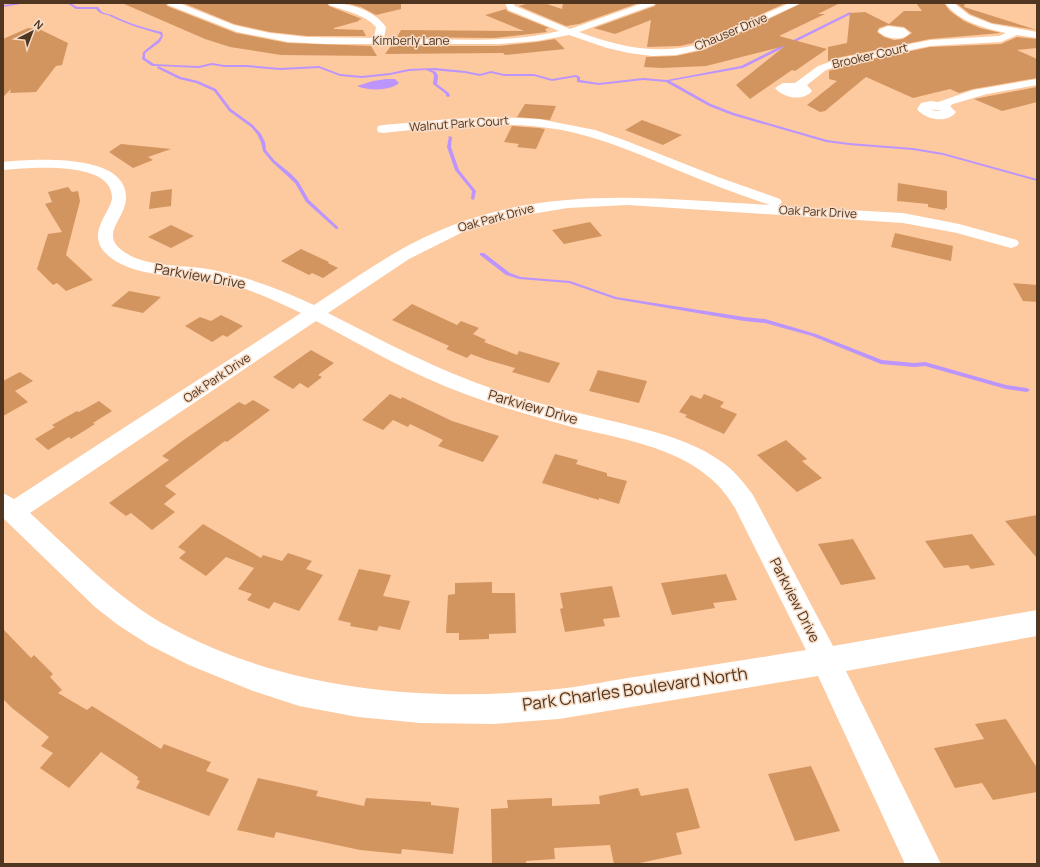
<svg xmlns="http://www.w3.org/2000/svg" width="1040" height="867" font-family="Manrope,sans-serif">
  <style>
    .water { fill: #bc95fc }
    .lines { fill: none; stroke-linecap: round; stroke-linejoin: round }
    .stream { fill: #bc95fc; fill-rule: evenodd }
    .building { fill: #d39560; fill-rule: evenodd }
    .minor { fill: #fff; fill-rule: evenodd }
    .labels { text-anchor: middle; stroke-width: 3; stroke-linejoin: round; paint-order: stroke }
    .far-street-label { font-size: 12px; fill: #503620; stroke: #f7dcc7 }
    .street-label { font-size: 14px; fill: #503620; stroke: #f7dcc7 }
    .near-street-label { font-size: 17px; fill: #503620; stroke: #f7dcc7 }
  </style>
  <rect width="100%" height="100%" fill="#fdc99f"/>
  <path class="water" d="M386 79H395L399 83C390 91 368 91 357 86L373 81Z"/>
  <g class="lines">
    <path class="stream" d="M20 3H27L3 7V5Z
      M67 3H70L77 7H98C104 16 106 12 114 16 130 24 145 28 162 32L163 36 160 42 145 53V58L154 64 173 65 199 66 212 63 224 65H247L280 68 319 66 340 74 362 76 390 73 409 69 435 68 465 71 480 74 491 71 504 74H534L552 79 576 75 580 77V80L599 83 643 78 667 80 741 66 850 12 851 14 743 68 670 81 711 104 734 113 827 140 849 143 913 148 943 153 1037 179V181L943 155 913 150 849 145 826 142 732 115 709 106 666 82 643 80 599 85 577 82V78L575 77 552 81 534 76H504L491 73 480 76 465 73 431 70 436 72 438 76 437 84 449 93 450 96 448 97 446 96V94L433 84 434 76 433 73 426 70 409 71 390 75 362 78 340 76 319 68 280 70 247 67H224L212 65 199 68 158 66 181 77 198 81 216 89 231 109 253 125 261 134 265 142 266 150 274 160 290 173 298 181 309 200 338 227V229H336L306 202 295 183 272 162 263 151 261 142 257 134 251 127 229 111 214 91 196 83 179 79 157 68 158 66H152L142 59 143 52 158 40 161 36 160 34C143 29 128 25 112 17 105 13 102 16 96 9H76Z
      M449 136 452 137 451 147 459 170 476 191 474 200 471 199 472 191 455 170 447 147Z
      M480 253H484L510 273 521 277 570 281 616 297 744 317 765 319 816 334 882 360 914 363 925 362 1006 385 1027 388 1030 390 1027 392 1006 389 925 366 914 367 881 364 812 336 765 323 744 321 615 299 569 283 519 279 506 275 480 255Z"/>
  </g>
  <path class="building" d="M122 3H166L167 6 236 33 288 43 371 46 377 56 281 55 230 47 205 39Z
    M183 3H327L329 6 362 19 358 20 359 21 334 28V29L363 30 366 36H307L270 32 234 24Z
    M346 3H401V9L376 15 361 7Z
    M529 3H544L562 9 563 3H639L579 24 566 26 519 6Z
    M656 3H786L702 41 680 46 647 47 651 20 615 34 594 28 655 6Z
    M802 3H840L818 14H825L779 36 827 49 795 71 792 70 750 99 736 85 785 46 706 66 662 68 644 67 646 57 676 56 704 50Z
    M916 3H944L950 11 964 21 980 28 1001 33 930 39 841 57 828 61V47L847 43 850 13 865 12 889 24 904 11H922ZM888 25 904 27 912 33 903 39 894 40 884 37 877 32 879 28Z
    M956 3H965L964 7 1037 30 992 23 970 14Z
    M506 9 507 11 549 28 545 29 547 32 494 38 397 37 401 30 524 31 485 15Z
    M28 28 39 29 68 43 62 65 56 66 36 92 10 93 11 89 3 97V39Z
    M1017 37 1037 39V48L1017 50 1037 59V78L973 89 959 93 950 89 913 98 866 77 825 111 820 112 807 105 837 81 829 79V71L844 65 930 47 1001 44Z
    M555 39 565 49 505 55 503 53 385 54 391 46H499L537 42Z
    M1037 87V102L1002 111 974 99Z
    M525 104 556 106 550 120 517 117Z
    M642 120 682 135 663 145 625 130Z
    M512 126 539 128 545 129 536 149 517 147 519 144 504 142Z
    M121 144 171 149 148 157 153 160 133 168 109 152Z
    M898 183 947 191V208H945V210L928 207V204L897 201Z
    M68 187 72 192 78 191 80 201 66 255 93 280 66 291 57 283 53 285 37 269 48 234 62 232 45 204 52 202 48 192Z
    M172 189 171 206 149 209 151 192Z
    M590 222 602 236 564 244 552 230Z
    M171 225 194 236 171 248 148 237Z
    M895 233 953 246 951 261 891 247Z
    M301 249 329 262 328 263 338 268 323 278 312 273 309 275 281 261Z
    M1013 283 1037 285V302L1023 301Z
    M129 291 161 297 143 313 111 306Z
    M412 304 457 325 461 321 479 328 473 334 486 340 484 342 517 355 519 351 560 363 549 383 512 372 515 368 487 360 471 354 467 358 446 349 449 346 392 320Z
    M221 315 243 326 227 337 223 335 212 342 185 326 200 317 211 321Z
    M311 350 334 363 318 375 322 377 308 388 300 383 293 389 273 377Z
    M598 370 647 381 639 403 589 391Z
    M20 372 33 381 15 391 28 402 3 416V381Z
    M390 394 401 399 402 397 452 421 499 436 483 462 438 446 443 440 410 424 408 427 393 420 383 430 362 420Z
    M704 394 724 402 720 407 737 414 724 434 685 417 687 415 679 412 691 395 701 399Z
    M253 400 270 410 227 442 225 441 165 486 176 494 164 504 175 512 152 530 131 513 126 516 109 503 169 460 162 456 185 439 239 402 245 405Z
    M99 401 112 411 93 423 95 424 71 439 69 437 48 450 35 439 55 427 52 425 77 411 79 412Z
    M786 440 807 459 802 461 822 478 797 492 757 455Z
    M555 454 578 460 576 464 607 473V476L627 481 619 504 599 498V500L542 483Z
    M1037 515V558L1005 521Z
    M203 524 261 558 263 555 282 561 288 553 312 561 306 569 323 575 299 611 274 602 269 609 247 600 252 594 238 589 254 568 226 557 206 576 179 558 186 552 178 547Z
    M972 534 995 565 971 569 968 565 944 568 925 541Z
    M853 539 876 579 841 585 818 544Z
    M359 569 391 575 383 596 410 601 400 630 379 626 377 631 350 626 351 623 338 620Z
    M726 574 737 600 713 603 715 608 672 615 661 583Z
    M492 582V593H515L516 633 489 634V639L459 640V633H446L448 595 455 594V583Z
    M612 586 620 617 603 619 605 626 565 632 560 609 563 608 560 593Z
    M3 629 31 658 34 655 53 674 50 677 62 690 58 693 87 710 92 706 161 749 164 744 211 762 206 771 229 779 209 816 136 788 140 781 137 780 138 777 101 752 69 788 40 768 53 753 41 746 49 737 12 708 3 699Z
    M1006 719 1037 768V792L993 800 982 783 955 788 934 748 984 739 975 724Z
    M811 766 840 831 795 841 768 774Z
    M258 778 318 791 316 796 364 806 366 798 431 802V805L459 808 453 854 402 849 401 854 360 850 276 832 274 838 237 830Z
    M638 788 641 796 688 788 700 828 676 833 682 854 635 864H614L610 845 554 848 555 859 526 861V864H492L491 809 508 808 507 800 552 798V806L600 804 599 796Z"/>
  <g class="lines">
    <path class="minor" d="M167 3H179L234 25 270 33 307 37 374 38 376 27C364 14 346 11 329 5L328 3C349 3 373 9 386 27L384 38C441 38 503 45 559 31L508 10 505 3H513L515 6 570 29 643 3H655L654 5 579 32C616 46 656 55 695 45 705 42 716 36 726 31 747 22 768 12 790 3H801L703 49 676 55 652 56 629 53 607 48 569 35 537 41 499 44H326L288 42 237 32 168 5Z
      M945 3H954L969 15 992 24 1037 32V38L1017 35 1001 42 930 46 844 64 826 70 807 85 812 91C803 102 783 98 775 88L783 83H795L818 66 841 58 930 40 999 36 1006 33C984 28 959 22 945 3ZM789 89 798 90H799Z
      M888 26 904 28 910 33C902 42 885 39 878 31L880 29Z
      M1037 79V85L987 94 953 104 950 106 956 112C948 124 925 120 917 109L921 103 931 101 938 102 973 90ZM930 109 942 111H936Z
      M495 117 539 119 595 130 624 140 718 177 780 199 782 202 778 206 903 213 959 224 1017 240 1019 243 1017 246 1011 248 957 233 903 223 628 205 568 208 513 217 463 232 409 259 328 313C383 341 437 370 496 390 537 404 579 413 621 423 656 432 693 441 722 462 735 471 744 483 753 495L833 646 1037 610V636L846 671 941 864H905L818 676 559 719 493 724 420 723 358 717 299 706 253 691 189 665 149 645 118 625 95 607 3 518V493L14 499 301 313C276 301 250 289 222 282 188 275 140 279 111 258 93 244 96 231 106 213 108 209 111 204 112 199 114 159 28 168 3 170V162C32 159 129 152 126 199 125 221 94 237 131 256 154 267 182 265 208 269 245 276 280 289 314 305 350 282 385 256 425 237 538 183 649 198 770 205 740 195 711 184 682 172 643 156 603 138 562 130 502 119 442 127 383 133L378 132 377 129 378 126 383 125 450 119ZM316 321C365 347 413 375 465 394 500 407 536 417 572 427 618 438 673 446 710 478 720 486 728 497 735 508L806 650C751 659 696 668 641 676 613 680 586 686 558 689 428 703 286 691 169 627 116 598 74 553 30 513Z"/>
  </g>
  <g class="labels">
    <g class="far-street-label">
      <text transform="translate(731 32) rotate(-23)" y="4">Chauser Drive</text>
      <text x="411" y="45">Kimberly Lane</text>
      <text transform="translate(870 56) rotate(-13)" y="4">Brooker Court</text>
      <text transform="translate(459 124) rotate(-4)" y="4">Walnut Park Court</text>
      <text transform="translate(818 212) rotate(3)" y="4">Oak Park Drive</text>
      <text transform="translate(496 218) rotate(-15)" y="4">Oak Park Drive</text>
      <text transform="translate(217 378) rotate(-34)" y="4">Oak Park Drive</text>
    </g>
    <g class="street-label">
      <text transform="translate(200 276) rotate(10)" y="5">Parkview Drive</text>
      <text transform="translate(533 407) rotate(16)" y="5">Parkview Drive</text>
      <text transform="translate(795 600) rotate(63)" y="5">Parkview Drive</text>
    </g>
    <g class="near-street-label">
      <text transform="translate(635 689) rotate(-8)" y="6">Park Charles Boulevard North</text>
    </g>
  </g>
  <rect width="1040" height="867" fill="none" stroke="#503620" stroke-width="8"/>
  <g transform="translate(32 32) rotate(42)" stroke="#f7dcc7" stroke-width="3" paint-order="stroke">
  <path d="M0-3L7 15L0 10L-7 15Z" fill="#503620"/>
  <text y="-6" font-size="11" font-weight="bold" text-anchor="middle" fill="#503620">N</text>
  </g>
</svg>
